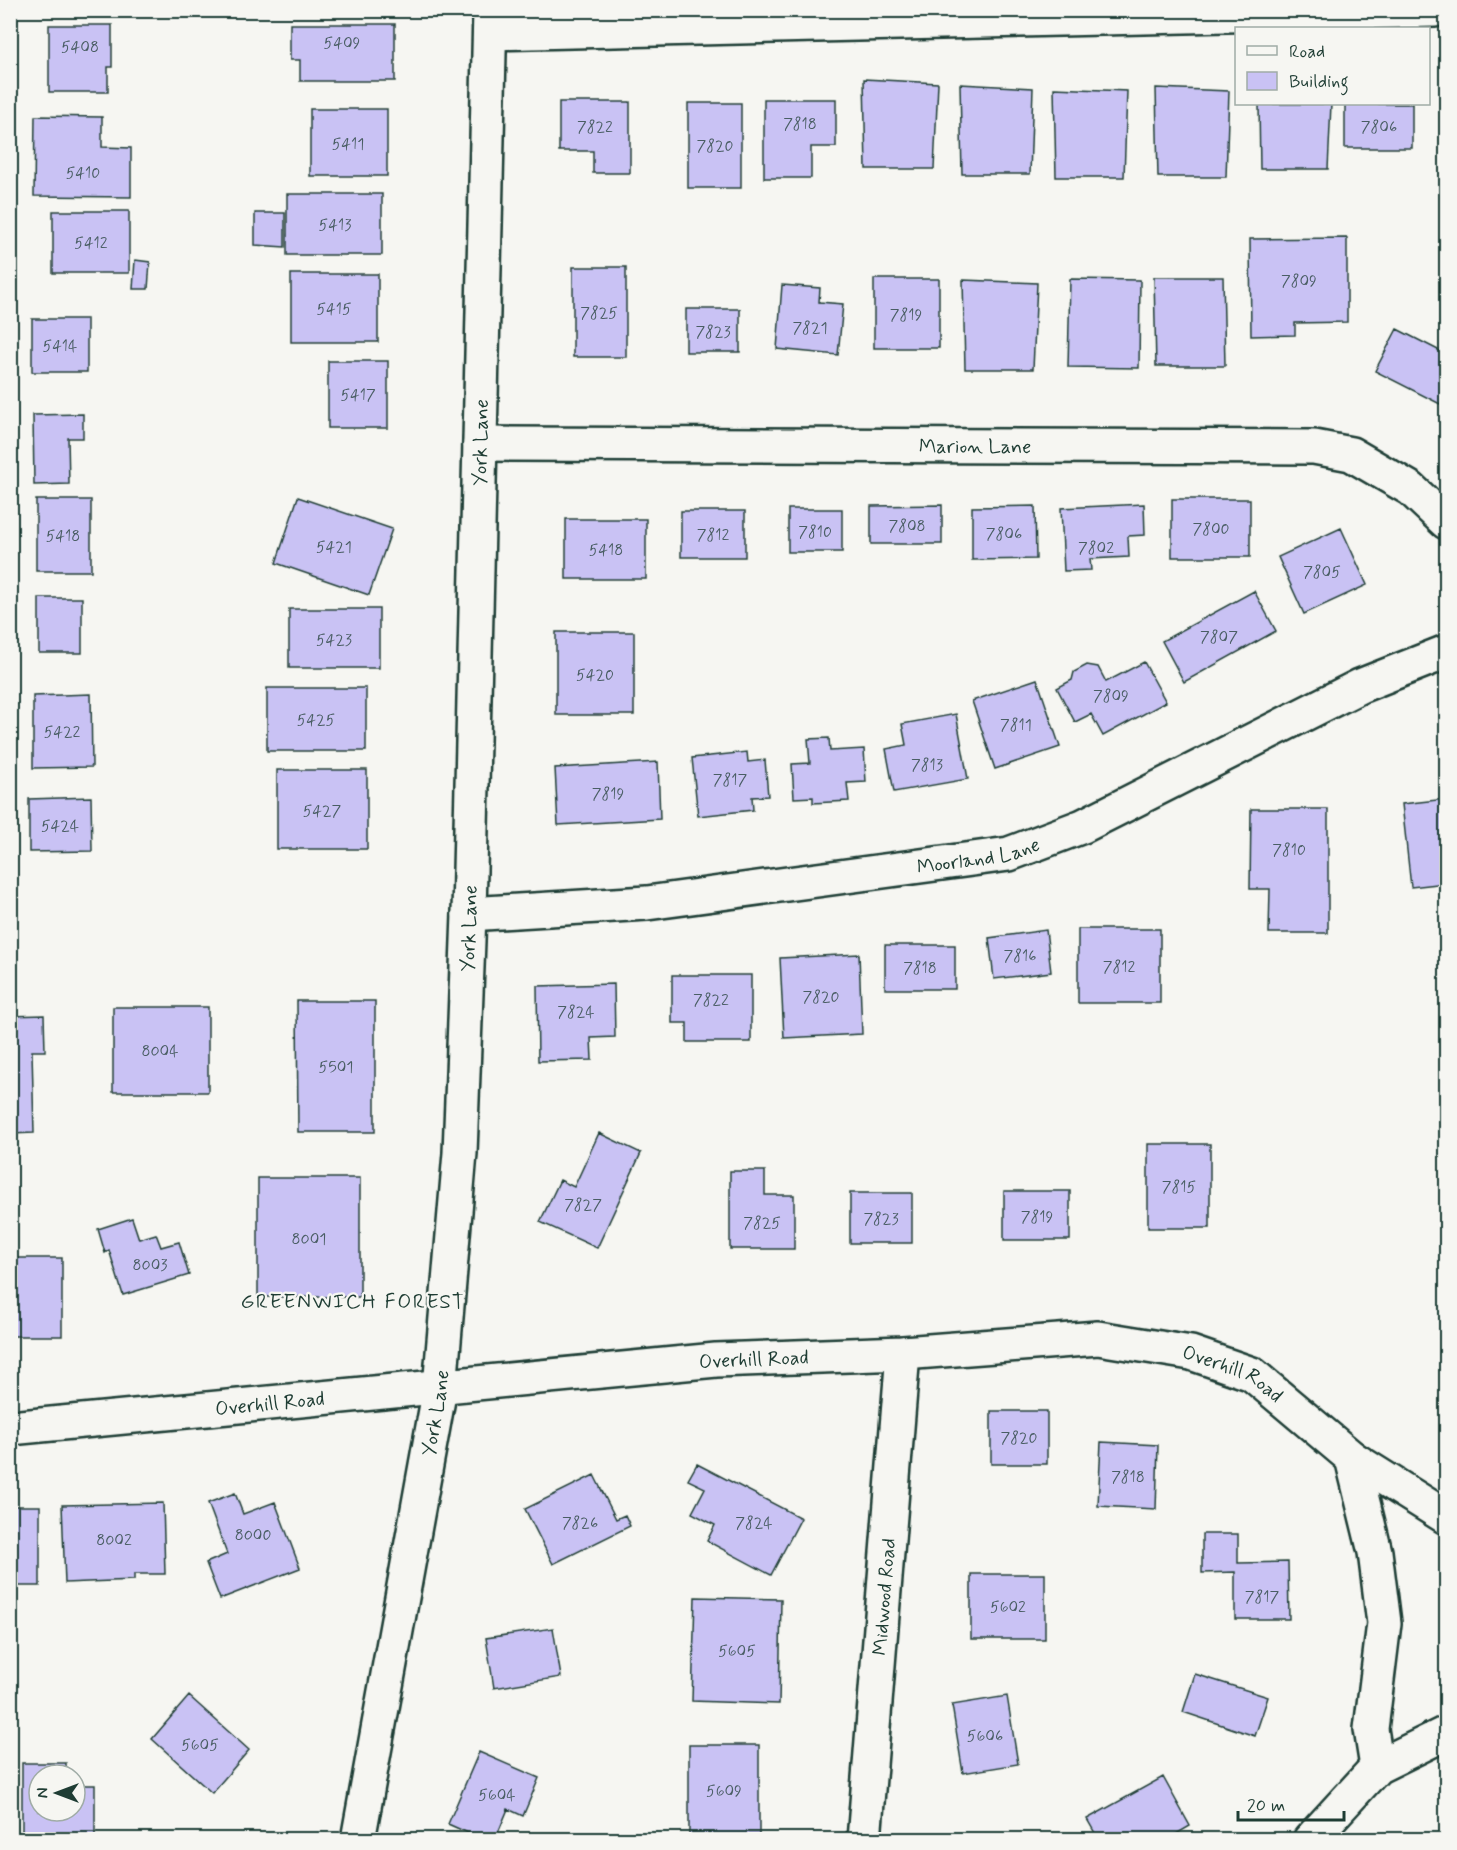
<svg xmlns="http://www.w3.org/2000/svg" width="1457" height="1850" font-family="Mynerve,sans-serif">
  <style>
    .building { fill: #c9c2f4; stroke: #1f3d34; stroke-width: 1.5 }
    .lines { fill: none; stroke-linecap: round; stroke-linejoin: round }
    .minor-casing { stroke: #1f3d34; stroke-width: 38 }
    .minor { stroke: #f6f6f2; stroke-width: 33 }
    .labels { text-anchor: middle; stroke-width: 4.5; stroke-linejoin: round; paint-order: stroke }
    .number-label { font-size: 16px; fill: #4a5e64 }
    .street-label { font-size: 20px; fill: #1f3d34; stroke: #f6f6f2 }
    .neighbourhood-label { font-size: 21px; letter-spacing: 1.5px; fill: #1f3d34; stroke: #f6f6f2 }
  </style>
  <rect width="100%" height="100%" fill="#f6f6f2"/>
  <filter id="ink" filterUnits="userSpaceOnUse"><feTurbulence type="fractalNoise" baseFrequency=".0167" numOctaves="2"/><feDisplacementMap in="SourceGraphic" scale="12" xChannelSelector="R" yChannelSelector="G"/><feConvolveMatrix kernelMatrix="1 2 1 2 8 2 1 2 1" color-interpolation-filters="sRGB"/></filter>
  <g filter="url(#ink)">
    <path class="building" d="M290 24H395V81H300V60H290Z
      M49 25H112V67H108V92H49Z
      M864 79 938 83 934 169H866Z
      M1442 82H1446V130H1442Z
      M960 84 1033 88 1030 174H962Z
      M1054 88 1127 91 1124 177H1056Z
      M1156 88 1229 91 1226 177H1158Z
      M764 99H836V147H811V178H764Z
      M559 102H630V173H593V151H559Z
      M688 103H741V188H688Z
      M1259 104H1331L1328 169H1260Z
      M1345 104H1412V148H1345Z
      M310 109H387V176H310Z
      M35 116 102 117V147L131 148V197L34 196Z
      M287 194H382V255H287Z
      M53 211H129V273H53Z
      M255 213H285V247L255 245Z
      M1347 238V322L1295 323V335L1251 336 1250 239Z
      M135 260 150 262 148 289H133Z
      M573 267H626V357H573Z
      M291 274H378V342H291Z
      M1154 277H1223L1225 366H1156Z
      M874 279H939V348H874Z
      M1070 279 1140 280 1139 368 1068 367Z
      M963 280 1037 283 1033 369H965Z
      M782 285 820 288 819 302 843 304 838 355 777 349Z
      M686 309H740V352H686Z
      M32 319H87V372H32Z
      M1397 329 1446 354V407L1375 371Z
      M328 361H388V428H328Z
      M83 414V438H68L69 484 34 485 33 415Z
      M298 497 392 529 369 595 276 563Z
      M1172 499H1250V557H1172Z
      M36 500H91V571H36Z
      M1144 504 1145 535 1128 536 1129 557 1090 559 1091 570 1064 571 1061 508Z
      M942 505V544H871V506Z
      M1035 506 1036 559 972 560V507Z
      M788 509H842V552H788Z
      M681 511H745V557H681Z
      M566 519H646V579H566Z
      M1341 528 1367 585 1304 614 1278 557Z
      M1254 591 1276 631 1184 682 1162 641Z
      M39 598H82V653H39Z
      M289 609H379V668H289Z
      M556 632H634V715H556Z
      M1144 662 1166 702 1103 736 1091 714 1075 722 1057 688 1072 680 1074 672 1087 665 1098 667 1106 682Z
      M1037 679 1060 747 995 769 972 701Z
      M267 688H366V751H267Z
      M91 694 92 767 33 768V696Z
      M956 714 968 779 894 792 886 749 906 745 902 724Z
      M829 738 830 751 864 749 866 782 847 783 849 801 813 803V797L794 798 792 764 810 763 808 739Z
      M747 752 748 762 765 760 768 796 752 797 753 810 698 816 692 758Z
      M658 762 660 819 558 825 555 768Z
      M277 770H367V849H277Z
      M91 797 92 851 29 852V799Z
      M1446 799V883L1411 887 1402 804Z
      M1251 809H1328V933H1269L1270 889H1250Z
      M1078 929H1160V1003H1078Z
      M1046 930 1051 972 994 979 989 938Z
      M885 945H955V989H885Z
      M859 954 862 1034 784 1038 780 958Z
      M672 975H751V1042H687V1023H672Z
      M614 984 615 1037 591 1038 592 1060 538 1061 537 986Z
      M297 1001H375V1132H298Z
      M113 1007H208V1092H113Z
      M44 1015 45 1051H32L34 1133 10 1134V1016Z
      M599 1133 641 1153 597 1248 540 1222 560 1180 574 1187Z
      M1148 1144H1210V1228H1148Z
      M730 1171H765V1195H794V1249H730Z
      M258 1178H360V1297H258Z
      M1004 1191H1070V1240H1004Z
      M850 1193H912V1243H850Z
      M132 1218 139 1239 156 1234 161 1247 179 1242 189 1275 123 1295 109 1250 105 1253 98 1229Z
      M10 1258H62V1336H10Z
      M991 1411H1047V1464H991Z
      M1101 1442 1158 1445 1156 1509 1098 1506Z
      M697 1464 801 1518 771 1575 707 1541 715 1525 692 1513 705 1488 688 1480Z
      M594 1475 616 1519 625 1515 630 1526 553 1564 525 1509Z
      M235 1493 243 1514 275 1502 300 1568 220 1599 206 1563 227 1554 208 1503Z
      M163 1503 165 1574H134V1580L65 1583 62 1505Z
      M10 1506H40V1586H10Z
      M1202 1534H1238V1563L1288 1562 1289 1619H1235V1572L1202 1573Z
      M971 1574H1045V1639H971Z
      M695 1597 781 1599 779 1704 692 1701Z
      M553 1628 561 1677 494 1688 486 1638Z
      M1195 1674 1268 1697 1255 1736 1183 1712Z
      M189 1696 249 1750 212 1793 152 1739Z
      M1007 1696 1018 1764 963 1773 952 1705Z
      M689 1745H759V1835H689Z
      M479 1752 539 1778 523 1816 508 1809 495 1840H484L448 1824Z
      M22 1763H66V1775H39V1811H75V1785H95V1837H22Z
      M1163 1777 1190 1826 1166 1840H1160L1158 1836 1152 1840H1099L1087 1819Z"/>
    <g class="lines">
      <g class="minor-casing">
        <g id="minor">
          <path d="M490 33 1435 10"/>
          <path id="s1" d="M480 444 1314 447 1351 454 1411 489 1446 522"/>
          <path id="s2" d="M469 914 647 903 1009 854 1083 826 1360 686 1446 652"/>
          <path id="s3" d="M10 1428 716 1360 903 1353 1098 1338 1191 1353 1252 1374 1352 1458 1446 1517"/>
          <path d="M1352 1458 1375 1552 1384 1623 1371 1729 1377 1767"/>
          <path id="s4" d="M358 1840 440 1388 460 1153 469 914 490 10"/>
          <path id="s5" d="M864 1840 903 1353"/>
          <path d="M1310 1840 1377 1767 1446 1733"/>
        </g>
      </g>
      <use href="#minor" class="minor"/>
    </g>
  </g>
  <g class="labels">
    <g class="number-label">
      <text x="342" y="48">5409</text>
      <text x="80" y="52">5408</text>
      <text x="800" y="129">7818</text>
      <text x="595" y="132">7822</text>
      <text x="1379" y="132">7806</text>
      <text x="348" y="149">5411</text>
      <text x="715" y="151">7820</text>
      <text x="83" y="178">5410</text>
      <text x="335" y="230">5413</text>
      <text x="91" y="248">5412</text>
      <text x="1299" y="286">7809</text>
      <text x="334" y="314">5415</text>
      <text x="599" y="318">7825</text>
      <text x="906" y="320">7819</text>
      <text x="810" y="333">7821</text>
      <text x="713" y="337">7823</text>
      <text x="60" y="351">5414</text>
      <text x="358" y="400">5417</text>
      <text x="907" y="531">7808</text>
      <text x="1211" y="534">7800</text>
      <text x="815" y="537">7810</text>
      <text x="1004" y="539">7806</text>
      <text x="713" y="540">7812</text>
      <text x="63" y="541">5418</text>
      <text x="334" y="552">5421</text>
      <text x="1096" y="553">7802</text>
      <text x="606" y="555">5418</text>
      <text x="1322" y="577">7805</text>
      <text x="1219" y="642">7807</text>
      <text x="334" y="645">5423</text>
      <text x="595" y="680">5420</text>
      <text x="1111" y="701">7809</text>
      <text x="316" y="725">5425</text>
      <text x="1016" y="730">7811</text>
      <text x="62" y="737">5422</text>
      <text x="927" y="770">7813</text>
      <text x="730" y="785">7817</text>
      <text x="608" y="799">7819</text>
      <text x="322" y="816">5427</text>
      <text x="60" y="831">5424</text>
      <text x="1289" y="855">7810</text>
      <text x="1020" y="961">7816</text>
      <text x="1119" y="972">7812</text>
      <text x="920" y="973">7818</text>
      <text x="821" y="1002">7820</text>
      <text x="711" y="1005">7822</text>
      <text x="576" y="1017">7824</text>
      <text x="160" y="1056">8004</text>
      <text x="336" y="1072">5501</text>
      <text x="1179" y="1192">7815</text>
      <text x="583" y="1210">7827</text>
      <text x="1037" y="1222">7819</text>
      <text x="881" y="1224">7823</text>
      <text x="762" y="1228">7825</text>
      <text x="309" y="1244">8001</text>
      <text x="150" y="1270">8003</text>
      <text x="1019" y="1443">7820</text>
      <text x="1128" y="1482">7818</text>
      <text x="580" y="1528">7826</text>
      <text x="754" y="1528">7824</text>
      <text x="253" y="1540">8000</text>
      <text x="114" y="1545">8002</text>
      <text x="1262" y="1602">7817</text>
      <text x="1008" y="1612">5602</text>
      <text x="737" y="1656">5605</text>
      <text x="985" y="1741">5606</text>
      <text x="200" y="1750">5605</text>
      <text x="724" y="1796">5609</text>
      <text x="497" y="1800">5604</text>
    </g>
    <g class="street-label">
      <text dy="7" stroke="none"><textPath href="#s4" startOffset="1406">York Lane</textPath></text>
      <text dy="7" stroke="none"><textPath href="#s1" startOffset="495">Marion Lane</textPath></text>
      <text dy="7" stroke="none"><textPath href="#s2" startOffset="513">Moorland Lane</textPath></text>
      <text dy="7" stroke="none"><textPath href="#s4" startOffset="920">York Lane</textPath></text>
      <text dy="7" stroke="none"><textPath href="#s3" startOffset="747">Overhill Road</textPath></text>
      <text dy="7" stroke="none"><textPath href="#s3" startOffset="1233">Overhill Road</textPath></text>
      <text dy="7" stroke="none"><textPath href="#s3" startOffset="261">Overhill Road</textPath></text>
      <text dy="7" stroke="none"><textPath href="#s4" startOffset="434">York Lane</textPath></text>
      <text dy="7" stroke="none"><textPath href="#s5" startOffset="244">Midwood Road</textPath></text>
    </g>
    <g class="neighbourhood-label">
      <text x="353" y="1308">GREENWICH FOREST</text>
    </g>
  </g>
  <rect width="1457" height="1850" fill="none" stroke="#f6f6f2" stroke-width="36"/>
  <rect x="18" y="18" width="1421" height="1814" fill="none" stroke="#1f3d34" stroke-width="2" filter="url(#ink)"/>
  <rect x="1235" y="27" width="195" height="78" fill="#f6f6f2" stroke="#a0aca6" stroke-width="1.5"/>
  <rect x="1247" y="46" width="30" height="9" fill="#f6f6f2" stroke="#a0aca6" stroke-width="1.5"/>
  <text x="1289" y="57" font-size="18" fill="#1f3d34">Road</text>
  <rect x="1247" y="72" width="30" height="18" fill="#c9c2f4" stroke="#a0aca6" stroke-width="1.5"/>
  <text x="1289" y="87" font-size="18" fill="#1f3d34">Building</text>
  <g transform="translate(57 1793) rotate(270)"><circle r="28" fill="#f6f6f2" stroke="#a0aca6" stroke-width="1.5"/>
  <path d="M0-4.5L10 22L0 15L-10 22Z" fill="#1f3d34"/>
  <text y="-9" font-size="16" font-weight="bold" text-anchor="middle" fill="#1f3d34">N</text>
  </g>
  <path d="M1238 1811v9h106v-9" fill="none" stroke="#1f3d34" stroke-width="3"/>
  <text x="1247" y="1811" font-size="18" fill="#1f3d34" stroke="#f6f6f2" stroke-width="4.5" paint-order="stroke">20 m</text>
</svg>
